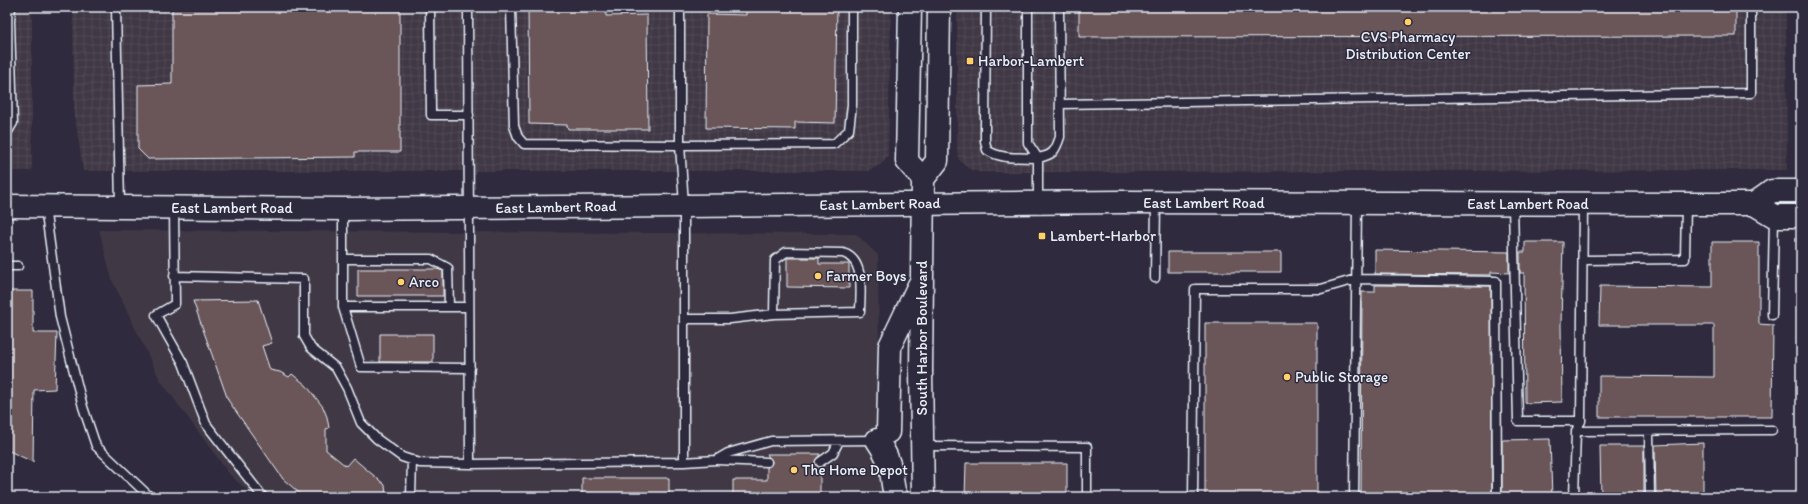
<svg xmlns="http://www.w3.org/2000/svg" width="1808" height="504" font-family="Itim,sans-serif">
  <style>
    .built { fill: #413745 }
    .industrial { fill: url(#industrial-grid) }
    .building { fill: #6a5558; stroke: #e8f1f8 }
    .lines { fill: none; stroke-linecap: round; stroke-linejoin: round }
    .lane-casing { stroke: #e8f1f8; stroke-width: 11 }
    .secondary-casing { stroke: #e8f1f8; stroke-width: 25 }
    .primary-casing { stroke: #e8f1f8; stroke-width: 25 }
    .lane { stroke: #2f2a3d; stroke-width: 8 }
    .secondary { stroke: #2f2a3d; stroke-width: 22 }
    .primary { stroke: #2f2a3d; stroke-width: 22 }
    .rail { stroke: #e8f1f8; stroke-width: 3 }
    .poi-dot { fill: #ffd166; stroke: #2f2a3d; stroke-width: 1.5 }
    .labels { text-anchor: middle; stroke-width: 3; stroke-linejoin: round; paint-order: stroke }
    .poi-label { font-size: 15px; fill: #e8f1f8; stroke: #2f2a3d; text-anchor: start }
    .street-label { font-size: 15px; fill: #e8f1f8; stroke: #2f2a3d }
  </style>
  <defs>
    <pattern id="industrial-grid" width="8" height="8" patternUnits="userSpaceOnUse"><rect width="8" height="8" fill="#413745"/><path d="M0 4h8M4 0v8" fill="none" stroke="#534b57"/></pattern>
  </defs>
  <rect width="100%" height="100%" fill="#2f2a3d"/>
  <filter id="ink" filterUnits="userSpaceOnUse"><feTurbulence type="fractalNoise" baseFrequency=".025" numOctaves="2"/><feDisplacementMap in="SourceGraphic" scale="8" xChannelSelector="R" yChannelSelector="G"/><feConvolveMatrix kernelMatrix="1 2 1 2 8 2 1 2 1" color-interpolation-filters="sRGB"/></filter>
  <g filter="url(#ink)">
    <path class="built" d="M99 230 856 234 878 255 880 463 883 497H254L230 475 160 380 112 280Z"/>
    <path class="industrial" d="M7 7H32V171H7Z
      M73 7H891L888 156 880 165 868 171H83L74 108Z
      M957 7H1786L1787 170 979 172 969 169 959 160 957 151Z"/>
    <path class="building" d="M172 7H400V152H355V157L148 159 138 149V85L172 84Z
      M528 7H606V16L647 15 648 129H568L567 125 529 124Z
      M746 7H837L835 123 795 122V129L706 128 707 14 746 15Z
      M1079 7H1736V36L1079 37Z
      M1525 242H1563L1561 325 1562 402 1525 403 1524 273H1520V252H1525Z
      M1712 242H1759V324L1773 325 1772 417H1599V376L1714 377V325H1599L1600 286 1712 287Z
      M1375 250 1509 252V273L1491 272V275L1375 274Z
      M1168 252H1281V272H1168Z
      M787 258H819V264H849V288L787 287Z
      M358 269H437L443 271V296H358Z
      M1375 285 1491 286 1492 497H1361L1362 292H1375Z
      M7 291H33V333H57L55 389 34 390 33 462 7 450Z
      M258 300 272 343 262 346 270 370 280 372 289 377 292 374 306 385 323 407 327 417 329 428 326 429V450L346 466 353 458 385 485 386 497H304L283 479 228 400 193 301Z
      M1205 323H1317V497H1205Z
      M380 334H433V362H380Z
      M1550 439 1552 497H1502V440Z
      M1703 443V497H1656L1655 445Z
      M1600 446H1644V497H1601Z
      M767 454H820L815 462 816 465 820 467V497H733V480H767V467L771 465 772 462Z
      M966 463H1067V497H965Z
      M582 478H669V497H582Z"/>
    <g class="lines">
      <g class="lane-casing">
        <path id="lane" d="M116 7 120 206
          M430 7 431 115H469
          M468 7 470 464
          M511 7 514 126 518 137 524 144 680 145V7
          M986 7 985 127V141L987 150C1001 160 1021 157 1038 158L1028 143V7
          M7 21H10L13 123 7 133
          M10 21 11 7
          M1060 104 1751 93V7
          M1038 201V158C1053 155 1055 152 1060 137L1059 7
          M1513 204 1518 421H1581
          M45 207 60 317 83 407 96 446 150 497
          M174 209 175 304 156 315 183 363 206 424 263 497
          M343 210V307L361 367 470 368
          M343 259H431L448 268 449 307
          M1584 260 1685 259 1686 204
          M7 266H18
          M174 276 304 279V336L311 348 336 368 347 388 361 423 377 439 402 457 420 463 470 464 684 462 716 460 728 453 771 441 876 440
          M1155 278 1156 203
          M343 307H469
          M1772 315 1774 217
          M685 319H730L774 314 860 312C860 294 866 260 843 253L786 252 775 260 774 314
          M1576 431 1772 430
          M1649 431 1650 497
          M923 446 1087 447V497
          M717 460 767 462
          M684 462V205L680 145 834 144 849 130 852 105V7
          M820 462 833 453 839 441
          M411 497 412 460
          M1193 497 1195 289H1321L1356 279 1496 281 1497 497
          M1354 497 1357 204
          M1574 497 1576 431 1581 421 1583 205"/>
      </g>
      <g class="secondary-casing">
        <path id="secondary" d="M1754 204 1772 191H1801
          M7 206 343 209 1122 202 1686 204H1754L1774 216H1801"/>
      </g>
      <g class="primary-casing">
        <path id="primary" d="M910 7 907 161 923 179
          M888 432 890 346 919 285
          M877 440C884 450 889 460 891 472 893 480 892 490 897 497
          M923 497 921 371 923 179 937 161 939 7"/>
      </g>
      <use href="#lane" class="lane"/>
      <use href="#secondary" class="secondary"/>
      <use href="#primary" class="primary"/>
      <path class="rail" d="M7 493 16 497"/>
    </g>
  </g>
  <g class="poi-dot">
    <circle cx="1408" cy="22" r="4"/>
    <rect x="966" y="57" width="8" height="8" rx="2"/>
    <rect x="1038" y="232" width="8" height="8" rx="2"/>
    <circle cx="818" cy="276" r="4"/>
    <circle cx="401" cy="282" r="4"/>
    <circle cx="1287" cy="377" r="4"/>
    <circle cx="794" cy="470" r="4"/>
  </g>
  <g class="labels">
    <g class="poi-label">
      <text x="1408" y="42" text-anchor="middle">CVS Pharmacy<tspan x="1408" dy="17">Distribution Center</tspan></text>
      <text x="978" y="66">Harbor-Lambert</text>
      <text x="1050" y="241">Lambert-Harbor</text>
      <text x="826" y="281">Farmer Boys</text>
      <text x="409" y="287">Arco</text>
      <text x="1295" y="382">Public Storage</text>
      <text x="802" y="475">The Home Depot</text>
    </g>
    <g class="street-label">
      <text x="1204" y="208">East Lambert Road</text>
      <text transform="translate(880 204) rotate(-1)" y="5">East Lambert Road</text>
      <text x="1528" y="209">East Lambert Road</text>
      <text transform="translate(556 207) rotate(-1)" y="5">East Lambert Road</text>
      <text x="232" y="213">East Lambert Road</text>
      <text transform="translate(922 338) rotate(-90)" y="5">South Harbor Boulevard</text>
    </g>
  </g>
  <rect width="1808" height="504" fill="none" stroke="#2f2a3d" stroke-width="24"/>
  <rect x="12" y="12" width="1784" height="480" fill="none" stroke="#e8f1f8" stroke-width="1.5" filter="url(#ink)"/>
</svg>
